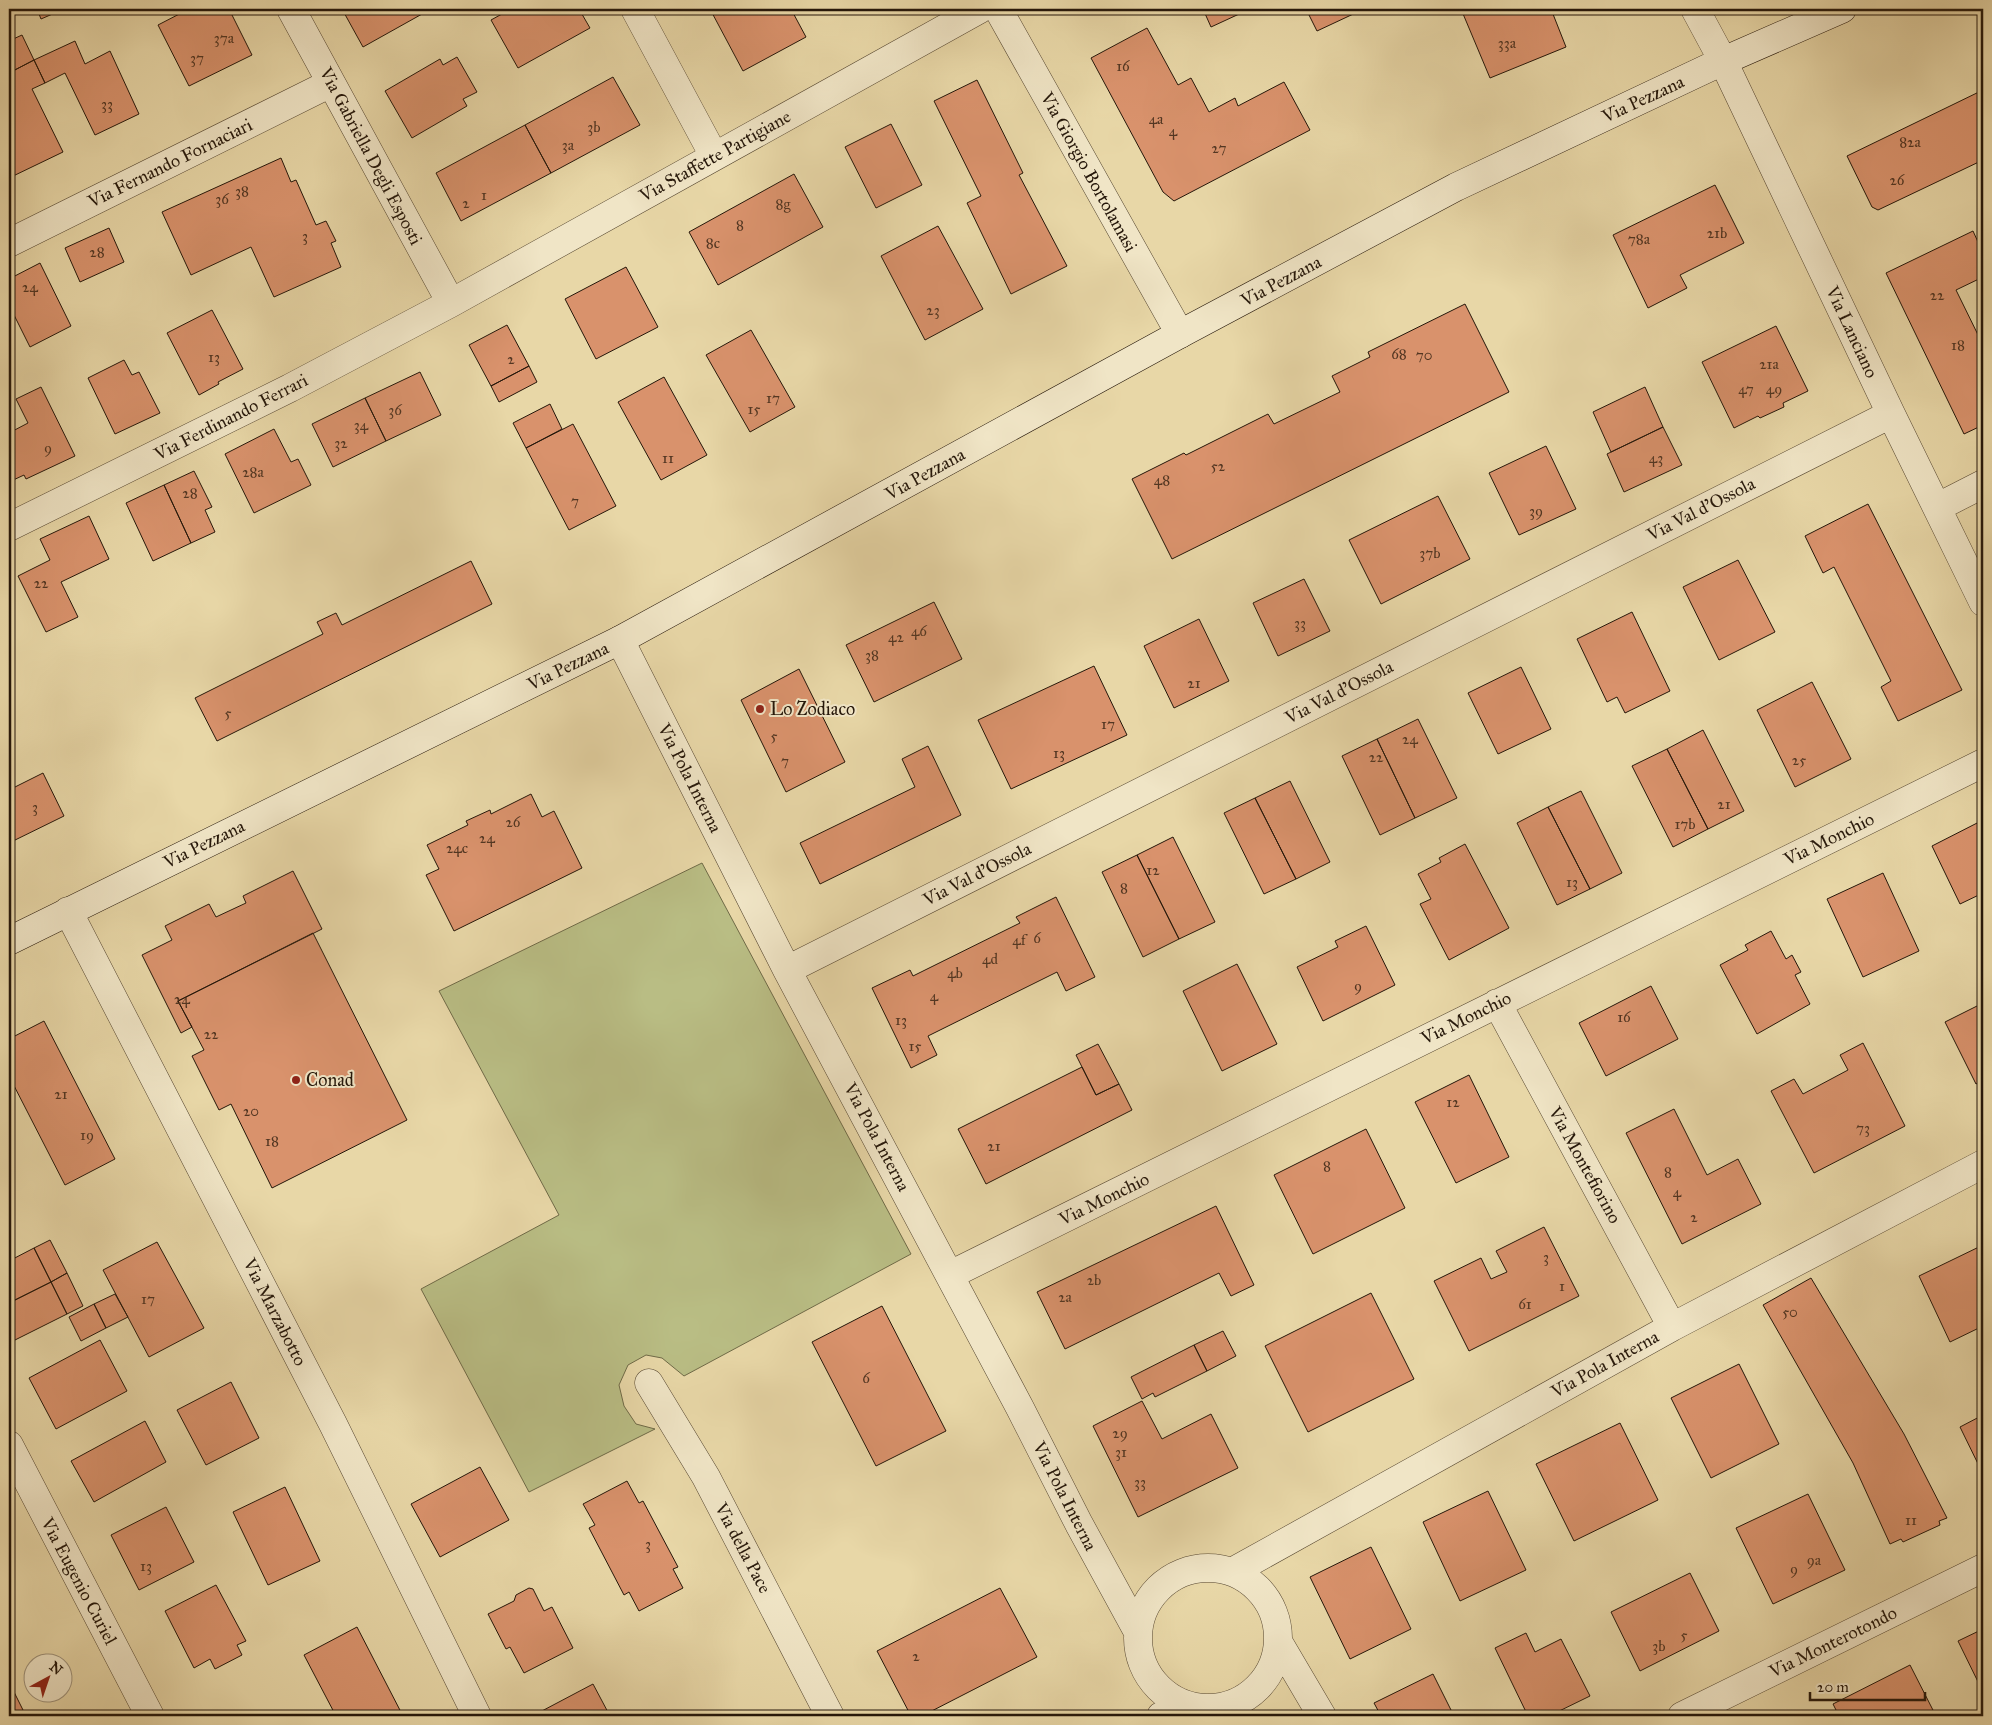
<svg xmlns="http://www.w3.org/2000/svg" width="1992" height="1725" font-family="'IM FELL Great Primer',serif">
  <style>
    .green { fill: #b9bd84; stroke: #6f6a47 }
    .building { fill: #d9926c; stroke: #25170a }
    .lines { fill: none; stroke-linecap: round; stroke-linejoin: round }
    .street-casing { stroke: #564731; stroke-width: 29 }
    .secondary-casing { stroke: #25170a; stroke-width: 29 }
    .street { stroke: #f0e5c6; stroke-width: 28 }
    .secondary { stroke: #f0e5c6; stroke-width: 28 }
    .poi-dot { fill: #8f2418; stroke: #f0e5c6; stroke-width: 2 }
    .labels { text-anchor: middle; stroke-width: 4; stroke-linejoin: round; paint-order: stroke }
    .number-label { font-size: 15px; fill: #523622 }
    .street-label { font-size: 18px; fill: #25170a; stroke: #f0e5c6 }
    .poi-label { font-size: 18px; fill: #25170a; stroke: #f0e5c6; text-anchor: start }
  </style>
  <rect width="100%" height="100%" fill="#e8d7a7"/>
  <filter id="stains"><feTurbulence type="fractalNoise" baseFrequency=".004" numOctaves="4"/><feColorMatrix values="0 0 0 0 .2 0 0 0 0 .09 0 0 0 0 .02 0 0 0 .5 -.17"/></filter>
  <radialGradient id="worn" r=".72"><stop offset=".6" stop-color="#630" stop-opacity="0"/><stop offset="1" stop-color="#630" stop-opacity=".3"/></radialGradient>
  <path class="green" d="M702 863 911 1254 684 1376 662 1358 646 1355 628 1365 619 1385 624 1406 636 1424 655 1429 529 1492 421 1289 559 1215 439 991Z"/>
  <path class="building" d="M37 9H64L41 19Z
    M189 9H229L252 55 189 86 158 25Z
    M342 9H431L363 47Z
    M511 9H579L590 28 518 68 491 20Z
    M710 9H791L806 37 743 71Z
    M1203 9H1250L1211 27Z
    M1306 9H1364L1317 31Z
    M1461 9H1551L1566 47 1490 78Z
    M1147 28 1178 85 1191 78 1209 112 1235 98 1238 106 1284 82 1310 130 1174 201 1163 192 1091 58Z
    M9 34 11 40 22 35 34 60 9 73Z
    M75 41 85 64 110 51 139 114 95 135 65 73 45 83 34 60Z
    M457 57 477 92 463 99 467 106 412 138 385 91 440 59 443 65Z
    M34 60 45 83 32 89 63 152 9 178V73Z
    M613 77 640 125 551 173 525 125Z
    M977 80 1023 173 1019 175 1067 266 1011 294 967 203 981 196 934 101Z
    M1983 90V160L1878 210 1872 207 1847 156Z
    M891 124 922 185 876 208 845 147Z
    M525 125 551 173 461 221 436 173Z
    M281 158 291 182 296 180 316 225 326 221 336 241 331 243 341 267 274 297 251 247 191 275 162 212Z
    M794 174 823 227 718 285 689 232Z
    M1715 185 1744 243 1680 275 1687 288 1648 308 1613 235Z
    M938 226 983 309 925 340 881 256Z
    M109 228 124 262 80 282 65 248Z
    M1973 231 1983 253V277L1956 290 1983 345V425L1964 434 1886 273Z
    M40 263 71 326 30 347 9 305V300L13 298 9 290V279Z
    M626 267 658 327 596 359 565 299Z
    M1465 304 1509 392 1172 559 1132 479 1184 453 1186 455 1268 414 1274 424 1340 392 1332 376 1370 357 1368 352Z
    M212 310 243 369 218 382 219 384 199 395 167 333Z
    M507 325 529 366 491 386 469 345Z
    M1776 326 1808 391 1783 403 1784 407 1760 418 1758 416 1734 428 1702 362Z
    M751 330 795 407 750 432 706 355Z
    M124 360 132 375 139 372 160 413 115 434 88 378Z
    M529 366 537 382 499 402 491 386Z
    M420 372 441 415 386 441 365 398Z
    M664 377 707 455 661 480 618 402Z
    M41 387 75 456 26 479 24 475 9 482V433L28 423 16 399Z
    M1645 387 1663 427 1611 452 1593 412Z
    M365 398 386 441 333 467 312 424Z
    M550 404 562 429 526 448 513 423Z
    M573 424 616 506 569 530 526 448Z
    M1663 427 1682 465 1624 492 1607 454Z
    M274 429 291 462 298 459 311 485 254 513 225 454Z
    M1546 446 1576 509 1519 535 1489 473Z
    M194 471 212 507 205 510 215 532 191 543 164 485Z
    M164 485 191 543 153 561 126 503Z
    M1438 496 1470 559 1381 604 1349 540Z
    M1868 504 1962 690 1898 721 1881 687 1891 681 1834 567 1823 573 1805 536Z
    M89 516 109 559 61 582 78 617 46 632 18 576 50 560 40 539Z
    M1738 560 1775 632 1719 660 1683 587Z
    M471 561 492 604 217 741 195 698 323 634 317 622 336 613 342 625Z
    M1304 579 1330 631 1278 656 1253 603Z
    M934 602 962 659 874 702 846 645Z
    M1632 612 1670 691 1625 713 1617 697 1607 702 1577 639Z
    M1199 619 1229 681 1174 708 1144 646Z
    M1094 666 1127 735 1011 789 978 720Z
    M1521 667 1551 729 1498 754 1468 693Z
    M799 669 845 762 786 792 741 700Z
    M1812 682 1851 759 1795 787 1757 710Z
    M1418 719 1457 798 1415 818 1377 739Z
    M1703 730 1744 811 1708 829 1667 749Z
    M1377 739 1415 818 1380 835 1342 756Z
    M928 746 961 815 820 884 800 843 915 787 902 759Z
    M1667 749 1708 829 1673 847 1632 766Z
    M43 773 64 816 9 843V790Z
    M1290 781 1330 862 1296 879 1255 798Z
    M1581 791 1622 873 1590 889 1548 807Z
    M531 794 542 817 554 811 582 868 454 931 426 875 439 869 427 845 468 825 466 821 490 810 491 814Z
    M1255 798 1296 879 1264 894 1224 813Z
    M1548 807 1590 889 1557 905 1517 823Z
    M1983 820V893L1960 904 1932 846Z
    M1173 837 1215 922 1179 939 1137 855Z
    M1465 844 1509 928 1449 960 1420 904 1431 899 1418 874 1441 862 1439 858Z
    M1137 855 1179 939 1143 957 1102 872Z
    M293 871 322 929 178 1001 192 1027 181 1033 142 955 172 940 165 926 209 904 216 917 246 903 243 896Z
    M1883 873 1919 951 1863 977 1827 899Z
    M1056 897 1095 977 1066 991 1057 972 928 1036 937 1055 911 1068 872 988 910 970 913 976 1020 923 1016 917Z
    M1366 926 1395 985 1323 1021 1297 967 1338 947 1335 941Z
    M1771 931 1786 959 1792 955 1801 972 1795 975 1810 1004 1757 1034 1720 965 1748 950 1745 945Z
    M313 933 407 1120 272 1188 231 1104 219 1110 192 1056 204 1050 178 1001Z
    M1237 964 1277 1044 1222 1071 1183 991Z
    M1651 986 1678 1039 1606 1076 1579 1023Z
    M1983 1003V1080L1976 1084 1945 1022Z
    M44 1021 115 1159 65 1185 9 1076V1039Z
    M1863 1043 1905 1126 1814 1173 1771 1091 1794 1079 1803 1094 1848 1070 1840 1055Z
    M1098 1044 1119 1084 1096 1095 1076 1055Z
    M1082 1067 1096 1095 1119 1084 1132 1110 986 1184 958 1129Z
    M1469 1075 1509 1157 1456 1183 1415 1102Z
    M1674 1109 1707 1175 1738 1159 1761 1204 1682 1244 1626 1133Z
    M1366 1129 1405 1208 1313 1254 1274 1175Z
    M1216 1206 1254 1285 1231 1296 1219 1273 1065 1349 1037 1292Z
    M1544 1227 1579 1296 1469 1351 1434 1281 1481 1258 1491 1279 1507 1272 1496 1251Z
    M50 1240 67 1273 51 1282 34 1248Z
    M157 1242 204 1328 149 1357 103 1270Z
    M1983 1245V1326L1950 1342 1919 1276Z
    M34 1248 51 1282 9 1303V1261Z
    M67 1273 83 1306 67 1314 51 1282Z
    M1811 1278 1904 1434 1947 1518 1939 1521 1940 1525 1903 1542 1901 1539 1890 1544 1853 1463 1763 1305Z
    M51 1282 67 1314 11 1342 9 1339V1303Z
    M1371 1293 1414 1379 1308 1432 1265 1346Z
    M115 1294 128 1317 106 1328 94 1304Z
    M94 1304 106 1328 81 1341 69 1317Z
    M882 1306 946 1431 876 1466 812 1342Z
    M1223 1331 1236 1356 1207 1371 1194 1345Z
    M100 1340 127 1391 56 1429 29 1378Z
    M1194 1345 1207 1371 1155 1397 1153 1393 1142 1399 1131 1377Z
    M1739 1364 1779 1444 1711 1478 1671 1398Z
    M231 1382 259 1438 206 1465 177 1410Z
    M1142 1401 1162 1439 1211 1414 1238 1468 1138 1517 1093 1426Z
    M1983 1415V1474L1960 1427Z
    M145 1421 166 1462 94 1502 71 1461Z
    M1620 1423 1658 1500 1574 1541 1536 1464Z
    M480 1467 509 1520 440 1557 411 1504Z
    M627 1481 639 1503 643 1501 678 1567 673 1569 683 1588 639 1611 629 1592 624 1595 589 1528 595 1525 583 1504Z
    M285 1487 320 1561 268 1585 233 1512Z
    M1488 1491 1526 1570 1460 1601 1423 1522Z
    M1808 1494 1845 1570 1773 1604 1736 1528Z
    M166 1507 194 1562 139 1590 111 1535Z
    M1371 1547 1411 1629 1350 1659 1310 1577Z
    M1690 1573 1719 1631 1640 1671 1611 1612Z
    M216 1585 246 1641 237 1645 242 1655 215 1669 210 1659 194 1668 165 1611Z
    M529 1588 533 1589 544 1611 552 1607 573 1648 524 1673 510 1647 506 1649 488 1614 514 1601 516 1595Z
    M1000 1588 1037 1657 922 1716H911L877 1651Z
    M357 1627 403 1716H336L304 1655Z
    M1983 1629V1692L1958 1641Z
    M1526 1633 1535 1652 1561 1639 1590 1696 1549 1716H1528L1495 1648Z
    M1910 1665 1936 1716H1839L1833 1704Z
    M1433 1674 1454 1716H1381L1374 1703Z
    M9 1682 26 1716H9Z
    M593 1684 610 1716H542L540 1712Z"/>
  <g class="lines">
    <g class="street-casing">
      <path id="street" d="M291 9 451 303
        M635 9 714 156
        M998 9 1180 334
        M1695 9 1723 61 1891 414 1983 602
        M9 243 331 83
        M1938 507 1983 484
        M9 527 290 388 451 303 980 9
        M620 640 787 970 1020 1408 1079 1524 1138 1632
        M68 911 333 1424 477 1716
        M787 970 1891 414
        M1497 1003 1672 1327
        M950 1275 1983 763
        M649 1383 706 1477 830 1716
        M9 1445 150 1716
        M1138 1638a70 70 0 1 1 140 0a70 70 0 1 1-140 0Z
        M1232 1572 1672 1327 1983 1164
        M1279 1643 1322 1716
        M1161 1716 1183 1704
        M1682 1716 1983 1568"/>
    </g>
    <g class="secondary-casing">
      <path id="secondary" d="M9 941 620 640 1180 334 1456 187 1723 61 1842 9"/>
    </g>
    <use href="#street" class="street"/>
    <use href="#secondary" class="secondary"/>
  </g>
  <g class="poi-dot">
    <circle cx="760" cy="709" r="5"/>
    <circle cx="296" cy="1080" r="5"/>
  </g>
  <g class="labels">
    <g class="number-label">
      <text x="224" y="43">37a</text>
      <text x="1507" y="48">33a</text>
      <text x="197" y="63">37</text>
      <text x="1123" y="71">16</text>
      <text x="107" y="109">33</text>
      <text x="1156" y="124">4a</text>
      <text x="594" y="132">3b</text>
      <text x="1173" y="136">4</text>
      <text x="1910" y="147">82a</text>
      <text x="568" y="150">3a</text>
      <text x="1219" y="153">27</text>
      <text x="1897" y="185">26</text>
      <text x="242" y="196">38</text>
      <text x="484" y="200">1</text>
      <text x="222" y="204">36</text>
      <text x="466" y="208">2</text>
      <text x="783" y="209">8g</text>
      <text x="740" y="230">8</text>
      <text x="1717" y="238">21b</text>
      <text x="305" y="241">3</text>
      <text x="1639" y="244">78a</text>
      <text x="713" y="248">8c</text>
      <text x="97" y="257">28</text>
      <text x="30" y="292">24</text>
      <text x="1937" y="300">22</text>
      <text x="933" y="315">23</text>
      <text x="1958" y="350">18</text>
      <text x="1399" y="359">68</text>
      <text x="1424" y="360">70</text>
      <text x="214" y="362">13</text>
      <text x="511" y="364">2</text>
      <text x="1769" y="369">21a</text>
      <text x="1746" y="394">47</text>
      <text x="1774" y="394">49</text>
      <text x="773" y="403">17</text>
      <text x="754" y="414">15</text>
      <text x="395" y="415">36</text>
      <text x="361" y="430">34</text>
      <text x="341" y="448">32</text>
      <text x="48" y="453">9</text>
      <text x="668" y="463">11</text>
      <text x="1656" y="463">43</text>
      <text x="1218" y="471">52</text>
      <text x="253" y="477">28a</text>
      <text x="1162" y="485">48</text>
      <text x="190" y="498">28</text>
      <text x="575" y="506">7</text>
      <text x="1536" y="516">39</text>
      <text x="1430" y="558">37b</text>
      <text x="41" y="588">22</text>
      <text x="1300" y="628">33</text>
      <text x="919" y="636">46</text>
      <text x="896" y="642">42</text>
      <text x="872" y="660">38</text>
      <text x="1194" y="688">21</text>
      <text x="228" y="718">5</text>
      <text x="1108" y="729">17</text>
      <text x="774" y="741">5</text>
      <text x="1410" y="744">24</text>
      <text x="1059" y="758">13</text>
      <text x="1376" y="762">22</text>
      <text x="1799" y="765">25</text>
      <text x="785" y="766">7</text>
      <text x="1724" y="809">21</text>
      <text x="35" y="812">3</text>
      <text x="513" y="827">26</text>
      <text x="1685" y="829">17b</text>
      <text x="487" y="843">24</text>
      <text x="457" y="853">24c</text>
      <text x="1153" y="875">12</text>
      <text x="1572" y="887">13</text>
      <text x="1124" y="893">8</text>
      <text x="1037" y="943">6</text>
      <text x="1019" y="945">4f</text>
      <text x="990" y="964">4d</text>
      <text x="955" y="978">4b</text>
      <text x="1358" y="991">9</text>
      <text x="934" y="1001">4</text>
      <text x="182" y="1004">24</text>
      <text x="1624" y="1022">16</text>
      <text x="901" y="1025">13</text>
      <text x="211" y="1039">22</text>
      <text x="915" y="1051">15</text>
      <text x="61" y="1099">21</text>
      <text x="1453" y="1107">12</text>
      <text x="251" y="1116">20</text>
      <text x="1863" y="1133">73</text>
      <text x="87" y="1140">19</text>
      <text x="272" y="1146">18</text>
      <text x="994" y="1151">21</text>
      <text x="1327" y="1171">8</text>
      <text x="1668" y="1177">8</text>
      <text x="1677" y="1197">4</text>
      <text x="1694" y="1222">2</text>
      <text x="1546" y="1262">3</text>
      <text x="1094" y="1285">2b</text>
      <text x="1562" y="1291">1</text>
      <text x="1065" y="1302">2a</text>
      <text x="148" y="1304">17</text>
      <text x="1525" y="1309">61</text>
      <text x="1790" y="1317">50</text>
      <text x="866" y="1383">6</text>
      <text x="1120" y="1438">29</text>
      <text x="1121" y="1457">31</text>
      <text x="1140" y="1487">33</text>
      <text x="1911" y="1525">11</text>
      <text x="648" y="1549">3</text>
      <text x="1814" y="1565">9a</text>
      <text x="146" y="1571">13</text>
      <text x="1794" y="1574">9</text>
      <text x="1684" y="1640">5</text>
      <text x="1659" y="1651">3b</text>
      <text x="916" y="1661">2</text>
    </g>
    <g class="street-label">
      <text transform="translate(1643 99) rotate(-25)" y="6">Via Pezzana</text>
      <text transform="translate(371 156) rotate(62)" y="6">Via Gabriella Degli Esposti</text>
      <text transform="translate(715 156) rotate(-29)" y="6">Via Staffette Partigiane</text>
      <text transform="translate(170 163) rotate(-26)" y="6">Via Fernando Fornaciari</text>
      <text transform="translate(1089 172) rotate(61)" y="6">Via Giorgio Bortolamasi</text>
      <text transform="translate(1281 281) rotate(-28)" y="6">Via Pezzana</text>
      <text transform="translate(1852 332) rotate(65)" y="6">Via Lanciano</text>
      <text transform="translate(231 417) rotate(-27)" y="6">Via Ferdinando Ferrari</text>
      <text transform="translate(925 474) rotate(-29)" y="6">Via Pezzana</text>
      <text transform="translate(1701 509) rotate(-27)" y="6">Via Val d'Ossola</text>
      <text transform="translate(568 666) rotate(-26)" y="6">Via Pezzana</text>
      <text transform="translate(1339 692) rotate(-27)" y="6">Via Val d'Ossola</text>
      <text transform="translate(690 778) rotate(63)" y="6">Via Pola Interna</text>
      <text transform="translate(1829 839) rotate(-26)" y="6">Via Monchio</text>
      <text transform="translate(204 844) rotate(-26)" y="6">Via Pezzana</text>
      <text transform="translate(977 874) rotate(-27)" y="6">Via Val d'Ossola</text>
      <text transform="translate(1466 1018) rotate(-26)" y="6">Via Monchio</text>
      <text transform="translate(877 1137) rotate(62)" y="6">Via Pola Interna</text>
      <text transform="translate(1585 1165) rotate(61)" y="6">Via Montefiorino</text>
      <text transform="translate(1104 1199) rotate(-26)" y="6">Via Monchio</text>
      <text transform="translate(275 1312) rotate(63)" y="6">Via Marzabotto</text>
      <text transform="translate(1605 1364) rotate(-29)" y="6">Via Pola Interna</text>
      <text transform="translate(1065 1496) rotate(63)" y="6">Via Pola Interna</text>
      <text transform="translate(743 1548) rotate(62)" y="6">Via della Pace</text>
      <text transform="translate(79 1581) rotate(62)" y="6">Via Eugenio Curiel</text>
      <text transform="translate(1833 1642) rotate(-26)" y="6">Via Monterotondo</text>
    </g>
    <g class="poi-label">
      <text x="770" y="715">Lo Zodiaco</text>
      <text x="306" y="1086">Conad</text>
    </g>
  </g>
  <rect width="1992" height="1725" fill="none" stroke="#e8d7a7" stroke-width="30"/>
  <rect x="10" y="10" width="1972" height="1705" fill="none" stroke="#25170a" stroke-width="2.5"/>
  <rect x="15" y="15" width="1962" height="1695" fill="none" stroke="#25170a"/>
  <g transform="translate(48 1678) rotate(40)"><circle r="24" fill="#f0e5c6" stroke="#9f937b"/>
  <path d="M0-4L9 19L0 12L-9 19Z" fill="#8f2418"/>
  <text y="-8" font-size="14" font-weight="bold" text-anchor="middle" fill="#25170a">N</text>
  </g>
  <path d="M1810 1692v8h115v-8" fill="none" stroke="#25170a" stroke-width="2.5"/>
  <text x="1817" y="1692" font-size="15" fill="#25170a" stroke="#f0e5c6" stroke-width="4" paint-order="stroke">20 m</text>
  <rect width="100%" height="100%" filter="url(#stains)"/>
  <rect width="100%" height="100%" fill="url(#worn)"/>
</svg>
